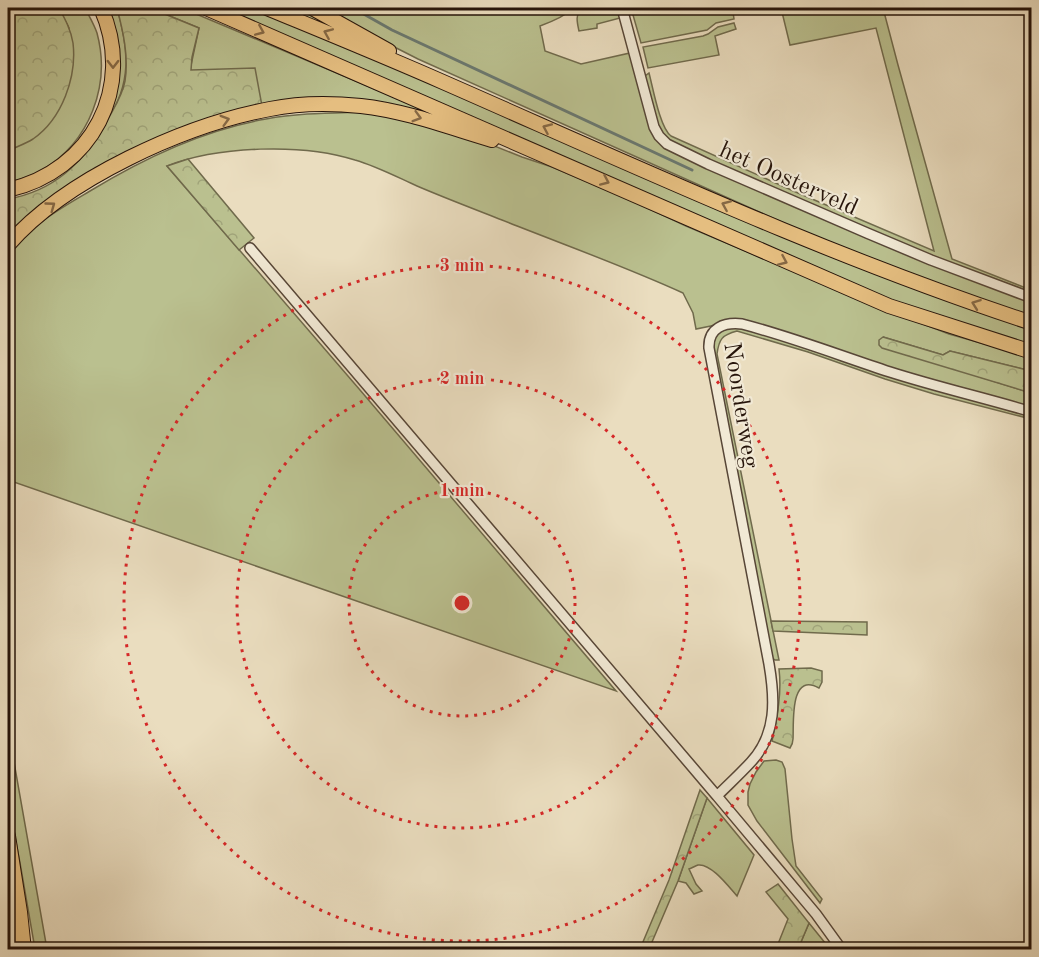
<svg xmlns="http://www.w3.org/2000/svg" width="1039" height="957" font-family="'Old Standard TT',serif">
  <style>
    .green { fill: #bac08f; stroke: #706a4c; stroke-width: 1.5 }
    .forest { fill: url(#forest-crowns); stroke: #706a4c; stroke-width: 1.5 }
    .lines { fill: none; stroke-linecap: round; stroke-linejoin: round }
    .stream { stroke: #6a7870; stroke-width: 3 }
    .minor-casing { stroke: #574637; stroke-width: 12 }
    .highway-casing { stroke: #26140a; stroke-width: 16 }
    .minor { stroke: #f1e9d5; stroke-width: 9 }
    .highway { stroke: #e5be80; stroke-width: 14 }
    .oneway { stroke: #866945 }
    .ring { fill: none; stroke: #d62828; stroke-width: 3; stroke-dasharray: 3 6 }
    .labels { text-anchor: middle; stroke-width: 4.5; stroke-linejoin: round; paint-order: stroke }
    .street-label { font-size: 24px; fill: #26140a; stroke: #f1e9d5 }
    .centre { fill: #d62828; stroke: #f1e9d5; stroke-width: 3 }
    .ring-label { font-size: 18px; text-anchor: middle; font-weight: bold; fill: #d62828; stroke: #f1e9d5; stroke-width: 4.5; stroke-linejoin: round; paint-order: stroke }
  </style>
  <defs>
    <pattern id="forest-crowns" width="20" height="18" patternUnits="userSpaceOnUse" patternTransform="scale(1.5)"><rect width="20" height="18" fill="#bac08f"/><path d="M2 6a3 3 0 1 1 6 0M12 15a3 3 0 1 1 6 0" fill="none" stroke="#a0a47a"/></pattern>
  </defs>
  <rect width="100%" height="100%" fill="#eaddbf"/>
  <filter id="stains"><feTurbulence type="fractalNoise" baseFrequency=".00333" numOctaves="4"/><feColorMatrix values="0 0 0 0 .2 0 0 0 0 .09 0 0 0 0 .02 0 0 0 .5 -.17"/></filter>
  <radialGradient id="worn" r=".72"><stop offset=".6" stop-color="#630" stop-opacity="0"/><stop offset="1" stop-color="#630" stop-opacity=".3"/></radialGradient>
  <path class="green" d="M59 8H85C89 16 94 24 97 33 111 85 90 142 42 170 32 176 19 180 8 183V151L24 143 60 107 72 70 69 28Z
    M104 8H117C129 50 132 83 107 121L115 96Z
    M150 8H182L408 103 452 119 448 121 420 111 380 102 353 99 262 106 190 70 199 28Z
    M211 8H252L316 32 1031 328V348L896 303Z
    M283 8H306L352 37Z
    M323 8H574C565 16 551 22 540 26L545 51 581 64 630 53 658 140 1031 301V319L833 245 418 59 357 28Z
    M582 8H617L620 18 597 24V28L579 31C577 22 575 15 582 8Z
    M631 8H755L733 12 734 19 716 23 707 30 641 43Z
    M781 8H883L898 65 952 259 1031 290V295L924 254 822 212 668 141 660 133 644 79 645 76 649 73C653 88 660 128 671 136L798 193 934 251 876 28 790 45Z
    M734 23 736 29 715 36 719 55 648 68 643 47 703 36 708 34 718 27Z
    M362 112 392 116 477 139 522 157 552 167 626 198 686 226 871 304 949 334 1031 357V371L950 351 943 355 883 337 974 375 1031 393V410L938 384 735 321 696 329 693 313 683 293C624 266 562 244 502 220 474 209 445 198 417 186 397 177 376 166 355 160 302 143 218 146 167 166L360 390 616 691 8 480V255L10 251C20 242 30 232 40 223 55 211 73 201 90 191 144 158 203 130 266 119 298 113 330 113 362 112Z
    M737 326 1031 415V419L934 394 885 379 808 352 737 331C722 335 719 339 717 354L779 660H775L771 657 714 352C712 332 720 331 737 326Z
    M8 725 11 745 47 949H35L20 863 8 801Z
    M776 760 782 762 785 769 792 839 796 866 822 899 820 903 757 821 748 805V792L750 784 756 772 764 761Z
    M707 798 754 855 737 896C729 887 711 863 698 865 695 866 692 868 689 869L696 884 702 891 694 894 686 883 678 881Z
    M809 923 830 949H798Z"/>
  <path class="forest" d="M8 8H59C65 19 71 30 73 43 77 77 62 119 33 139 25 144 16 147 8 151Z
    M117 8H150L199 28 192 57 191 70 255 68 262 106C191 121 124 147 64 188 44 202 25 216 8 234V199C54 191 83 163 106 123 113 109 122 97 125 81 129 57 123 31 117 8Z
    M188 159 254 238 239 250 167 166Z
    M883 337 943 355 950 351 1031 371V393L882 348 879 345V340Z
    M771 621 867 622V635L773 631Z
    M811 668 822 671V682L819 688C789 671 794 725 793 739 793 743 792 745 790 748L772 741C777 717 782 694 779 669Z
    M700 790 707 798 678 881 649 949H640L669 880Z
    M778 884 809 923 798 949H776L788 919 766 892Z"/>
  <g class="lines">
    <path class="stream" d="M353 8 392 30 692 170"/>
    <g class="minor-casing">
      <path id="minor" d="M622 8 654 127 659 136 667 144 708 164 867 233 931 260 1032 298
        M250 248 717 796
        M842 950 816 914 717 796C728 785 740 774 751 762 777 734 775 699 769 664L709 348C708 328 724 322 742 324 792 337 841 356 890 372 937 387 985 398 1032 412"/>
    </g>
    <g class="highway-casing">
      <path id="highway" d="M206 8 889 306 1032 352
        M267 8C325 32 384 56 443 82 637 167 830 257 1032 323
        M312 8 389 51
        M8 190C92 171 136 87 101 8
        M8 245C65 179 185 125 270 109 299 103 331 103 361 106 406 111 448 127 492 140
        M8 836 20 912 24 950
        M8 916 14 950"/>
    </g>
    <use href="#minor" class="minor"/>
    <use href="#highway" class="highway"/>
  </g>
  <defs><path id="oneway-chevron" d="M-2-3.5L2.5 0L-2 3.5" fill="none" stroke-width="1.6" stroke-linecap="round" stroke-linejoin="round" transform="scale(1.5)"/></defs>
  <g class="oneway">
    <use href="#oneway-chevron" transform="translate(260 31) rotate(23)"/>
    <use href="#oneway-chevron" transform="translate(328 33) rotate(-157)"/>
    <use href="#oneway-chevron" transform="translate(113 64) rotate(90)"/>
    <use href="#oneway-chevron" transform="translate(417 117) rotate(16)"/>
    <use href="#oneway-chevron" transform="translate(225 120) rotate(-16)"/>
    <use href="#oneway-chevron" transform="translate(547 128) rotate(-156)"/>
    <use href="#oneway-chevron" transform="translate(605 181) rotate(24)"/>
    <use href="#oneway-chevron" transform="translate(726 205) rotate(-157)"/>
    <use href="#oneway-chevron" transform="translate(51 206) rotate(-36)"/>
    <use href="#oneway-chevron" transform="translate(783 261) rotate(24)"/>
    <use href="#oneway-chevron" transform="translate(976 304) rotate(-160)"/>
  </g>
  <g class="ring">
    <circle cx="462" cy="603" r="113"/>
    <circle cx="462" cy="603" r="225"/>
    <circle cx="462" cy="603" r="338"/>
  </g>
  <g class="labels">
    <g class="street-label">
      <text transform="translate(789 178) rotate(24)" y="8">het Oosterveld</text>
      <text transform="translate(742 405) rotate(81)" y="8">Noorderweg</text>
    </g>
  </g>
  <circle cx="462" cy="603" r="9" class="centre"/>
  <g class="ring-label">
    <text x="462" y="271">3 min</text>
    <text x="462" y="384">2 min</text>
    <text x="462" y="496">1 min</text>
  </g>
  <rect width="1039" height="957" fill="none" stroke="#eaddbf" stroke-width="30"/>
  <rect x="9" y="9" width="1021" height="939" fill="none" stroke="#26140a" stroke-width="3"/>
  <rect x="15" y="15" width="1009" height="927" fill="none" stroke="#26140a" stroke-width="1.5"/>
  <rect width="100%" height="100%" filter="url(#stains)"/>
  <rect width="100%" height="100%" fill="url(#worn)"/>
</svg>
